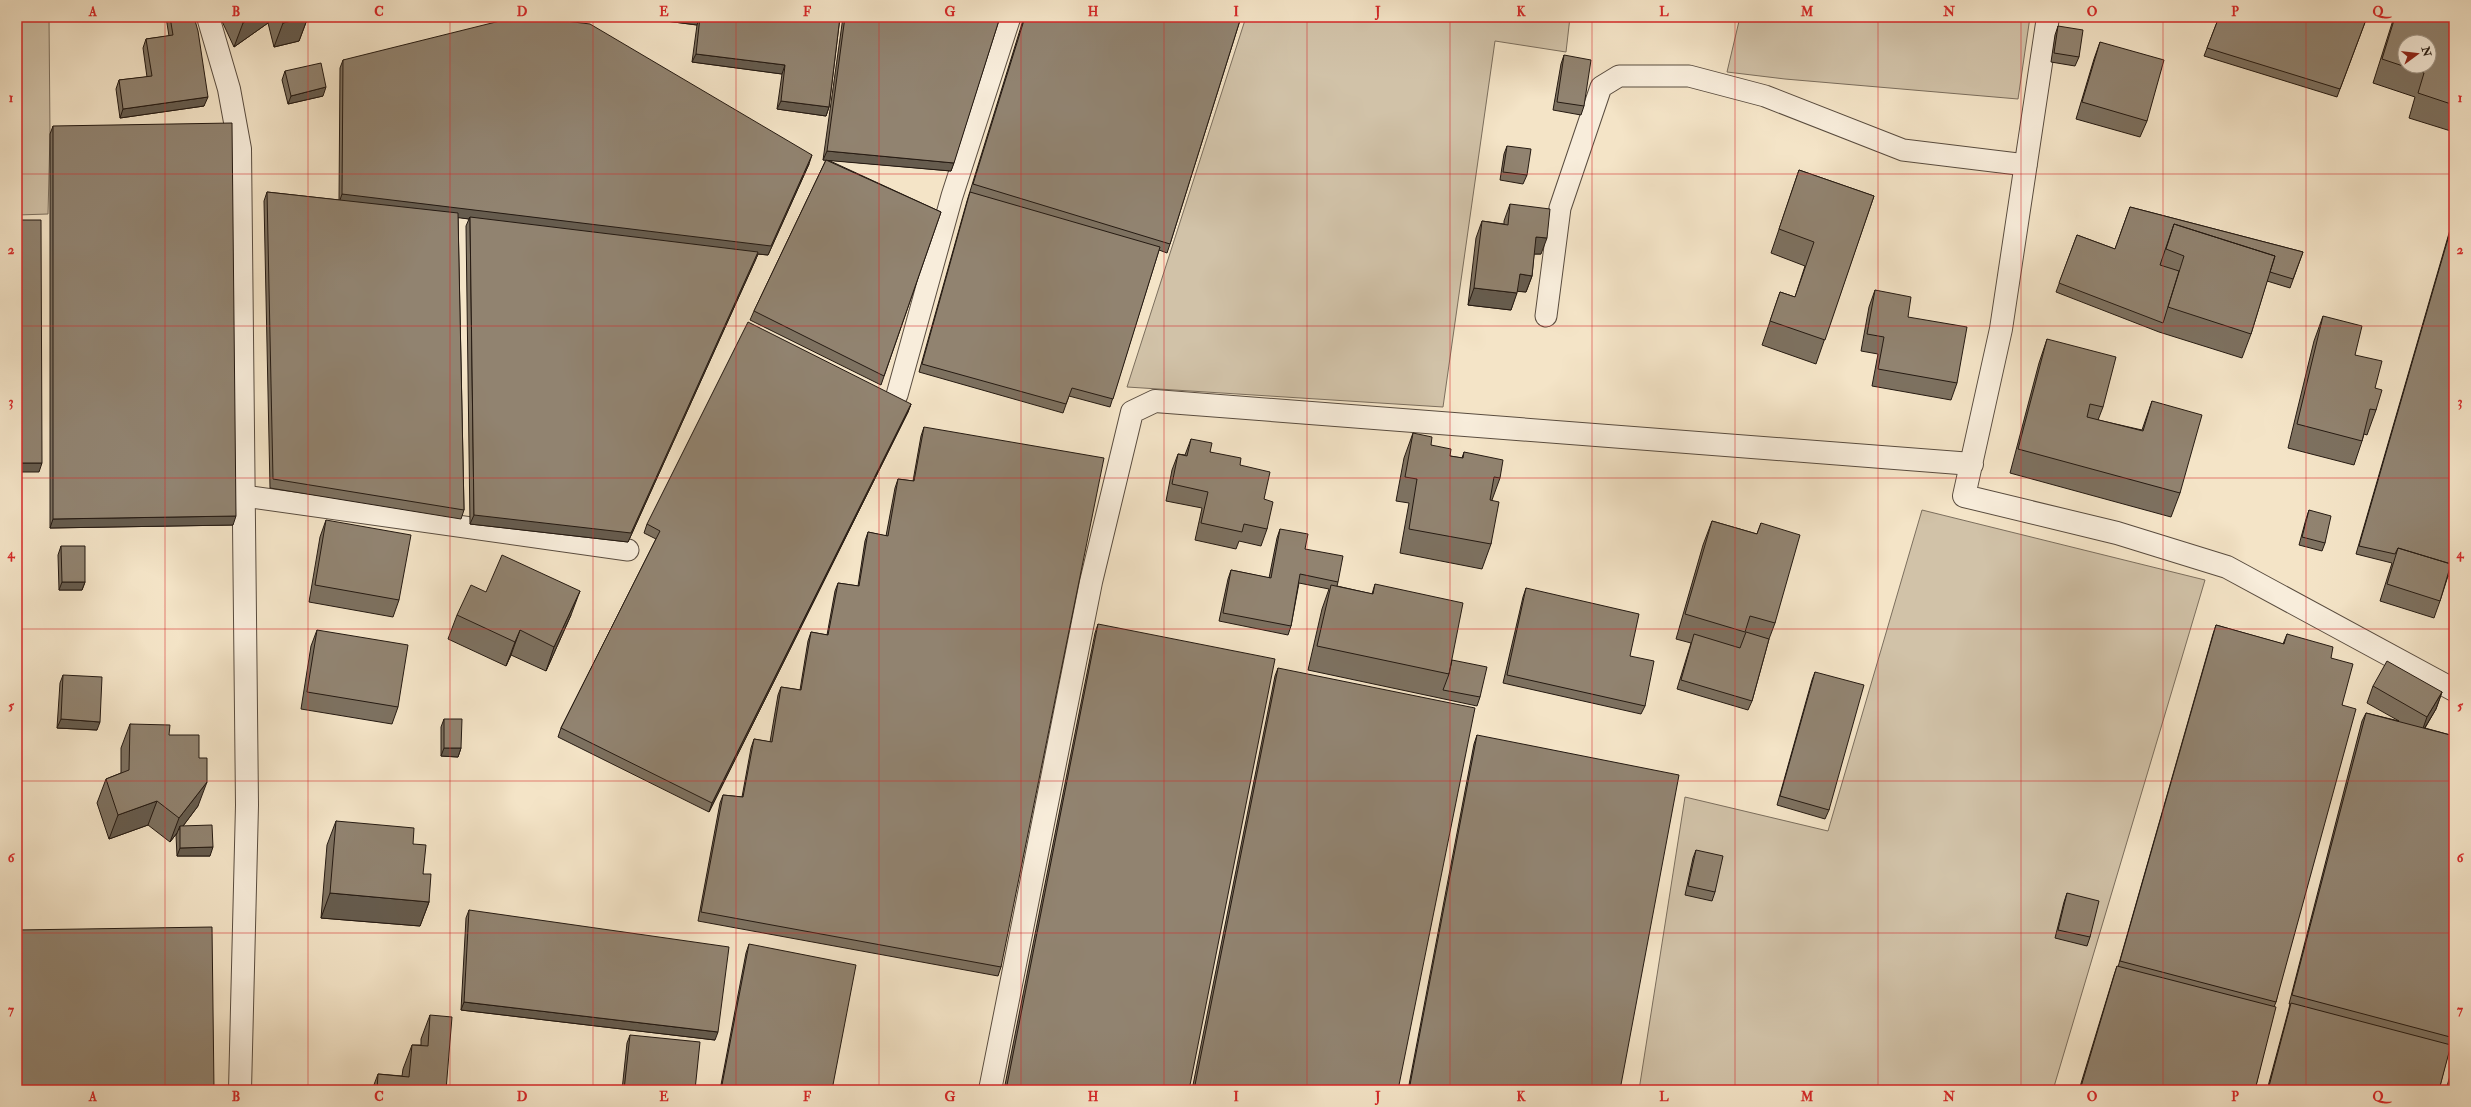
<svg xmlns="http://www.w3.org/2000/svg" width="2471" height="1107" font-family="'IM FELL Double Pica',serif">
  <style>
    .green { fill: #d1c2a8; stroke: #7b6e5d }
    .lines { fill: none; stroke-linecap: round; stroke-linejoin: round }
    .lane-casing { stroke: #594c3f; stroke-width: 23 }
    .street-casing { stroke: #594c3f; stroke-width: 24 }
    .lane { stroke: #f8eddb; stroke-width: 21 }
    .street { stroke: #f8eddb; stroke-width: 22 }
    .wall { fill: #7d7160; stroke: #251a12 }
    .shaded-wall { fill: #665c4e; stroke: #251a12 }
    .building { fill: #918370; stroke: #251a12; fill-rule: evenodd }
    .grid { fill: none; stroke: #d62828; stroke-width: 1; stroke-opacity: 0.55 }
    .neatline { fill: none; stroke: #d62828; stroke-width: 1.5 }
    .grid-label { font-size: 13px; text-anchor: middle; font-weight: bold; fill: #d62828 }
  </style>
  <rect width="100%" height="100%" fill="#f4e4c7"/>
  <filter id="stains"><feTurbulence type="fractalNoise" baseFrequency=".005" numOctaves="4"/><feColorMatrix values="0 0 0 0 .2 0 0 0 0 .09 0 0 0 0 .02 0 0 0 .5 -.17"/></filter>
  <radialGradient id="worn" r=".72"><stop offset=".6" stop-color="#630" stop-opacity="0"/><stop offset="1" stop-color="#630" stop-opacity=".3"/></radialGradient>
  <path class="green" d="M17 17H49L50 134 48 214 17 215Z
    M1246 17H1570L1566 52 1495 41 1443 407 1127 387Z
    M1740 17H2030L2018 99 1785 79 1727 72Z
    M1922 510 2205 580 2053 1090H1639L1685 797 1828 831Z"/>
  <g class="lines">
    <g class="lane-casing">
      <path id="lane" d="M1546 316 1560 208 1601 87 1619 76H1689L1765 96 1903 150 2026 165
        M897 395 952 196 1010 17
        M244 496 628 550"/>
    </g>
    <g class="street-casing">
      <path id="street" d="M208 17 229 89 240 149 247 805 240 1090
        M2048 17 2001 329 1964 496 2117 533 2227 567 2454 690
        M990 1090 1091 582 1132 412 1155 401 1972 464"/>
    </g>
    <use href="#lane" class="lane"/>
    <use href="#street" class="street"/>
  </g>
  <path class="wall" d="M166 17H194L204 106 120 118 116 89 119 80 147 77 143 48 146 39 169 36Z
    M220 17H308L299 41 274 47 268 23 234 47Z
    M635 17H840L829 107 826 116 777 109 782 74 692 62 697 25Z
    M843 17H1000L951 171 828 160 941 212 881 385 750 320 754 311 826 160H823Z
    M1024 17H1241L1170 244 1167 253 1159 250 1110 407 1069 396 1063 413 919 372 967 201Z
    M2186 17H2201L2200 21Z
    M2219 17H2367L2337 97 2204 56Z
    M2394 17H2454V132L2409 118 2415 97 2373 83Z
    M2058 26 2079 57 2075 66 2051 62 2055 35Z
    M2100 42 2147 121 2140 137 2076 119 2094 59Z
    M1564 55 1584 106 1581 115 1553 110 1561 64Z
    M343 60 809 164 768 255 758 254 755 261 628 542 470 524 466 226 469 219 458 217 464 510 461 519 270 488 264 201 267 192 339 200 340 68Z
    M285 71 323 96 288 104 282 80Z
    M53 126 233 525 50 528V134Z
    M1507 146 1527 175 1523 184 1500 180 1504 154Z
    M1799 170 1874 196 1816 364 1762 345 1780 292 1795 297 1805 266 1771 253Z
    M1510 204 1541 254H1534L1532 276 1526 292 1517 291 1511 310 1468 305 1476 238 1482 221 1504 224V221Z
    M2130 207 2303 252 2290 288 2267 281 2251 334 2242 358 2159 332 2056 292 2077 235 2115 249Z
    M2454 216V577L2448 576 2440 601 2434 618 2380 601 2392 563 2356 554Z
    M1875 290 1908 317 1957 383 1951 400 1872 386 1878 354 1861 351 1869 307Z
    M2323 316 2355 355 2375 388 2376 410 2367 435 2364 434 2362 441 2354 465 2288 448 2314 341Z
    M2047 339 2103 407 2098 420 2142 430 2152 401 2180 493 2171 517 2010 473 2039 363Z
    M911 404 908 412 709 812 558 737 561 728 656 539 644 533 647 524Z
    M924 427 1001 967 998 976 698 921 720 803 723 795 742 797 751 748 754 739 770 742 778 695 781 687 800 690 808 641 811 632 827 635 835 591 838 583 858 586 865 541 868 532 886 536 895 488 898 479 913 481 921 436Z
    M1413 433 1431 445 1450 456 1462 458 1464 452 1500 478 1492 500 1491 544 1482 569 1400 553 1409 503 1396 501 1404 458Z
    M1191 439 1210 452 1240 465 1264 499 1267 529 1261 546 1239 541 1236 549 1195 540 1202 508 1166 501 1172 470 1178 454 1185 455Z
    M2309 510 2325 543 2322 551 2299 545 2306 519Z
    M326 520 399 600 393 617 309 602 320 537Z
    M1712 521 1757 534 1761 523 1775 623 1769 639 1752 701 1748 710 1677 689 1691 643 1676 639 1703 545Z
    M1280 529 1305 549 1338 582 1337 586 1372 594 1375 584 1452 660 1480 697 1477 706 1308 670 1322 609 1329 589 1299 583 1291 626 1288 635 1219 621 1228 579 1231 570 1269 578 1277 538Z
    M61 546 85 582 82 590H59L58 555Z
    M1526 588 1630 656 1645 706 1641 714 1503 683 1523 597Z
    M486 592 571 615 546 671 511 655 506 666 448 639 457 615Z
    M1098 624 1189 1090H1004L1095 633Z
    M2216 625 2283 644 2287 634 2331 658 2342 705 2276 1002 2274 1007 2255 1090H2079L2114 975 2117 966 2118 967 2213 634Z
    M317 630 398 707 392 724 301 709 311 646Z
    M1278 668 1398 1090H1192L1275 676Z
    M1815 672 1829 810 1825 819 1777 805 1812 680Z
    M63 675 97 730 57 728 60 683Z
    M2373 686 2442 692 2436 709 2425 728 2454 736V1040L2452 1047 2450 1046 2439 1090H2267L2288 1012 2290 1004H2289L2362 721 2366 713 2399 721 2367 703Z
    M444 719 461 748 458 757 441 756V727Z
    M130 724 169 735 198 806 183 826 210 856H177L176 835 177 833 170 842 148 825 109 839 97 803 106 779 121 773V748Z
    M1477 735 1620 1090H1408L1474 744Z
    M336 821 413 844 423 874 429 902 420 926 321 918 327 845Z
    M1696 850 1715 892 1712 901 1685 895 1693 858Z
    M2067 893 2090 937 2087 946 2055 938 2064 902Z
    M469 910 715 1040 461 1010 466 918Z
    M749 944 832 1090H720L746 953Z
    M430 1015 446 1090H372L378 1074 402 1076 403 1069 412 1045H421V1039Z
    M630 1035 695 1090H622L627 1043Z
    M2454 1061V1090H2446Z"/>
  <path class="shaded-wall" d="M117 17H158V18H117Z
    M251 17H270L268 23 234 47 243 23Z
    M308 17 299 41 274 47 283 23Z
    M432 17H465L464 19 432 18Z
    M635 17H700L697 25Z
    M696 54 785 65 782 74 692 62Z
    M326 87 323 96 288 104 291 96Z
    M208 97 204 106 120 118 123 109Z
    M781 101 829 107 826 116 777 109Z
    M827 151 954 163 951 171 823 160Z
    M812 155 809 164 768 255 758 254 755 261 628 542 470 524 474 515 470 217 469 219 339 203 342 194Z
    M1536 237 1547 238 1541 254H1530Z
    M1520 274 1532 276 1526 292 1513 291Z
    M1474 288 1517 293 1511 310 1468 305Z
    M911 404 908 412 709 812 712 803Z
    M17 463H42L39 472H17Z
    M236 516 233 525 50 528 53 519Z
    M62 582H85L82 590H59Z
    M580 591 571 615 546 671 554 647Z
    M520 630 511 655 506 666 515 642Z
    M2442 692 2436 709 2421 734 2427 717Z
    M61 719 100 722 97 730 57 728Z
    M444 748H461L458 757 441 756Z
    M207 782 198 806 180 830V826L177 833 170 842 179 818Z
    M157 801 148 825 109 839 118 815Z
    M213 847 210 856H177L180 848Z
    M330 893 429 902 420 926 321 918Z
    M464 1002 718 1032 715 1040 461 1010Z"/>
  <path class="building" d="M170 17H194L198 31 208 97 123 109 119 80 152 76 146 39 173 35Z
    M240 17H251L243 23Z
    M281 17H308L283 23Z
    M516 17H533L590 24 812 155 771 246 342 194 343 60Z
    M700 17H840L829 107 781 101 785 65 696 54Z
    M845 17H1000L954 163 827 151Z
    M1025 17H1241L1170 244 973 184Z
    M2219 17H2367L2340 89 2207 48Z
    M2395 17H2454V105L2418 93 2424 73 2382 59ZM2405 42H2429V66H2405Z
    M2058 26 2083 30 2079 57 2054 53Z
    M2100 42 2164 60 2147 121 2082 102Z
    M1564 55 1591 60 1584 106 1557 102Z
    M321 63 326 87 291 96 285 71Z
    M232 123 236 516 53 519V126Z
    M1507 146 1531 149 1527 175 1503 172Z
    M826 160 941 212 884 376 754 311Z
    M1799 170 1874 196 1825 340 1770 321 1780 292 1795 297 1814 242 1779 229Z
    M267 192 458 213 464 510 273 479Z
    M970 192 1160 247 1113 399 1072 388 1066 404 922 364Z
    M1510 204 1550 209 1547 238 1536 237 1532 276 1520 274 1517 293 1474 288 1482 221 1508 225Z
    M2130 207 2303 252 2293 279 2270 272 2275 256 2174 224 2160 265 2179 271 2163 323 2059 283 2077 235 2115 249Z
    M470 217 758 252 631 533 474 515Z
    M2454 218V568L2450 567 2451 564 2398 548 2395 554 2359 546Z
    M17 220H41L42 463H17Z
    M2174 224 2275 256 2251 334 2168 307 2184 256 2166 249Z
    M1875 290 1911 297 1908 317 1967 327 1957 383 1878 369 1884 337 1867 334Z
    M2323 316 2362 326 2355 355 2382 361 2375 388 2382 390 2376 410 2370 409 2362 441 2297 424Z
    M748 322 911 404 712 803 561 728 660 531 647 524Z
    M2047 339 2116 357 2103 407 2090 404 2087 417 2143 431 2152 401 2202 415 2180 493 2018 449Z
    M924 427 1104 458 1001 967 701 912 723 795 743 797 754 739 772 742 781 687 801 690 811 632 828 635 838 583 859 586 868 532 888 536 898 479 914 481Z
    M1413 433 1432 437 1431 445 1451 449 1450 456 1463 458 1464 452 1503 460 1500 478 1494 477 1490 500 1499 502 1491 544 1409 529 1417 479 1405 477Z
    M1191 439 1212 443 1210 452 1241 458 1240 465 1270 472 1264 499 1273 502 1267 529 1244 524 1242 532 1201 523 1208 492 1172 484 1178 454 1187 456Z
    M2309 510 2331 516 2325 543 2302 537Z
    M326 520 411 535 399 600 315 585Z
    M1712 521 1757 534 1761 523 1800 535 1775 623 1750 616 1745 632 1685 614Z
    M1280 529 1308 534 1305 549 1343 556 1338 582 1300 574 1291 626 1223 613 1231 570 1271 578Z
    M61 546H85V582H62Z
    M2398 548 2451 564 2440 601 2387 584Z
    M502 555 580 591 554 647 520 630 515 642 457 615 471 585 486 592Z
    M1375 584 1463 603 1449 674 1317 646 1331 585 1373 594Z
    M1526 588 1639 614 1630 656 1654 661 1645 706 1507 675Z
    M1098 624 1275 659 1189 1090H1006Z
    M2216 625 2284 644 2287 634 2333 647 2331 658 2353 664 2342 705 2356 709 2276 1002 2120 961Z
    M317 630 408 645 398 707 307 692Z
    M1746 632 1769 639 1752 701 1681 680 1694 634 1740 648Z
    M1452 660 1487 667 1480 697 1443 690 1449 674Z
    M2387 661 2442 692 2427 717 2373 686Z
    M1278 668 1475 708 1398 1090H1194Z
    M1815 672 1864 685 1829 810 1780 796Z
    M63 675 102 677 100 722 61 719Z
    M2366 713 2454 736V1038L2292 995Z
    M444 719H462L461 748H444Z
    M130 724 170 725 169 735H199V758H207V782L179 818 157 801 118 815 106 779 129 770Z
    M1477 735 1679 775 1620 1090H1409Z
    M336 821 414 828 413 844 426 845 423 874H431L429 902 330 893Z
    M212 825 213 847 180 848V826Z
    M1696 850 1723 856 1715 892 1688 886Z
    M2067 893 2099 901 2090 937 2058 930Z
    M469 910 729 947 718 1032 464 1002Z
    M212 927 214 1090H17V930Z
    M749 944 856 965 832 1090H721Z
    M2117 966 2276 1007 2255 1090H2080Z
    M2291 1003 2451 1045 2439 1090H2268Z
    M430 1015 452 1017 446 1090H377L378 1074 409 1077 412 1045 428 1046Z
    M630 1035 700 1042 695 1090H624Z
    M2454 1073V1090H2450Z"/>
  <path class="grid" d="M165 17V1090M308 17V1090M450 17V1090M593 17V1090M736 17V1090M879 17V1090M1021 17V1090M1164 17V1090M1307 17V1090M1450 17V1090M1592 17V1090M1735 17V1090M1878 17V1090M2021 17V1090M2163 17V1090M2306 17V1090M17 174H2454M17 326H2454M17 478H2454M17 629H2454M17 781H2454M17 933H2454"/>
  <rect width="2471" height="1107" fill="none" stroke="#f4e4c7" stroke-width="44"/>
  <g transform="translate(2417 54) rotate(75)"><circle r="19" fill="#f8eddb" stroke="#a4998b"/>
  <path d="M0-3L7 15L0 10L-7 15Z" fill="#8f2418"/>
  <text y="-6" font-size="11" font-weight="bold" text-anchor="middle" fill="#251a12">N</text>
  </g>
  <rect x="22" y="22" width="2427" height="1063" class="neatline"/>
  <g class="grid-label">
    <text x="93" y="16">A</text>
    <text x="236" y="16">B</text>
    <text x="379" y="16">C</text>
    <text x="522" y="16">D</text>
    <text x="664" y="16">E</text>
    <text x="807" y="16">F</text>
    <text x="950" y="16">G</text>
    <text x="1093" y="16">H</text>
    <text x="1236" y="16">I</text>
    <text x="1378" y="16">J</text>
    <text x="1521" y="16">K</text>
    <text x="1664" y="16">L</text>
    <text x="1807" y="16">M</text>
    <text x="1949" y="16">N</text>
    <text x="2092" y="16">O</text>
    <text x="2235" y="16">P</text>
    <text x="2378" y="16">Q</text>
    <text x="11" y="102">1</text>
    <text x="2460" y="102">1</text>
    <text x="11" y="254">2</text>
    <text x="2460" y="254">2</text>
    <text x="11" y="406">3</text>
    <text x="2460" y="406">3</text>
    <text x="11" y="558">4</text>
    <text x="2460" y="558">4</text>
    <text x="11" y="710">5</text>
    <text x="2460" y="710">5</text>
    <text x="11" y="862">6</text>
    <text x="2460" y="862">6</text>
    <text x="11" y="1014">7</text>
    <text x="2460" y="1014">7</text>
    <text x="93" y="1101">A</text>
    <text x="236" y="1101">B</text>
    <text x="379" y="1101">C</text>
    <text x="522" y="1101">D</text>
    <text x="664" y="1101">E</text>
    <text x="807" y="1101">F</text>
    <text x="950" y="1101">G</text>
    <text x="1093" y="1101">H</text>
    <text x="1236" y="1101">I</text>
    <text x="1378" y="1101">J</text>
    <text x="1521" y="1101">K</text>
    <text x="1664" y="1101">L</text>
    <text x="1807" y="1101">M</text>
    <text x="1949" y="1101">N</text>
    <text x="2092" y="1101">O</text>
    <text x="2235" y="1101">P</text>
    <text x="2378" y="1101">Q</text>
  </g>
  <rect width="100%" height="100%" filter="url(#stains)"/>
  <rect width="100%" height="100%" fill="url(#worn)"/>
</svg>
